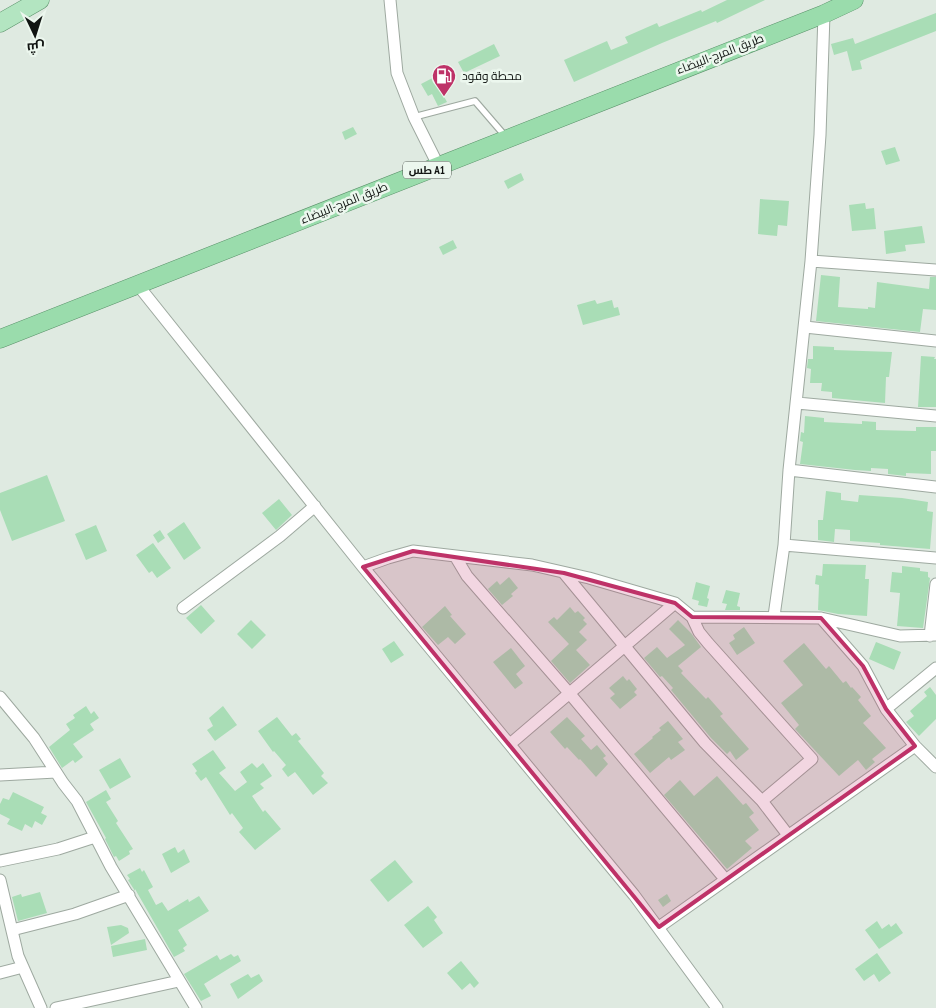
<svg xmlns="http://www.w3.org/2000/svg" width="936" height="1008" font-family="'PT Sans Narrow',Cairo,sans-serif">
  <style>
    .building { fill: #a9ddb6 }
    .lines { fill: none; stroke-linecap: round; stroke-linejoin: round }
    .service-casing { stroke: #9ea9a0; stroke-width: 8 }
    .minor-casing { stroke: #9ea9a0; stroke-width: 13 }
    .primary-casing { stroke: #599169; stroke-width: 19 }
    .trunk-casing { stroke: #599169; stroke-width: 19 }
    .service { stroke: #fff; stroke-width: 5.5 }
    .minor { stroke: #fff; stroke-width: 11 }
    .primary { stroke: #b3e5c1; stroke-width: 18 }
    .trunk { stroke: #9adcac; stroke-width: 18 }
    .marked { fill: #be3268; fill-opacity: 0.2; stroke: #be3268; stroke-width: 4; stroke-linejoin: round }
    .labels { text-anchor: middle; stroke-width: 5; stroke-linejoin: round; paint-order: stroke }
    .shield { fill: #ecf7ee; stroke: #525853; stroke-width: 1 }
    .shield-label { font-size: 11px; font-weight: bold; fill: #101411 }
    .street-label { font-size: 12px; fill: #101411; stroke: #ecf7ee }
    .poi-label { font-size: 12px; fill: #101411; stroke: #ecf7ee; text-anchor: start }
  </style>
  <rect width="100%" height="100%" fill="#dfeae1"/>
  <path class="building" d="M727 0H765L717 23 716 21 662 43 574 82 564 60 607 41 611 50 628 43 625 37 657 23 659 27 701 10 702 12Z
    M936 13V31L860 61 862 69 852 71 847 51 834 55 831 44 853 38 855 44Z
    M494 44 500 56 464 73 458 62Z
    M444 72 451 86 441 91 447 102 438 106 432 94 428 96 421 84Z
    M353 127 357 134 345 140 342 132Z
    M895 147 900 161 886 165 881 151Z
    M521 173 524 180 508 189 504 181Z
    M760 199 789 201 787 226 778 225 777 236 758 234Z
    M865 203 866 209 874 208 876 229 852 231 849 205Z
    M922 226 925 243 905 245 906 251 886 254 884 231Z
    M453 240 457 248 443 255 439 247Z
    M821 275 840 277 838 307 868 309V307L875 308 877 282 929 289 930 277H936V310L923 309 920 332 816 321Z
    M595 300 597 304 612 300 614 308 618 307 620 315 583 325 577 305Z
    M813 346 834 347V350L892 352 889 377H886L885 403 832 398V392L821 391 822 383H810L811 369 807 368 808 359H813Z
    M921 356 935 357 934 359H936V407H918Z
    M805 416 824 418V422L862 424V421L876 422V430L916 431V427H936V451H931V474L906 473V476L888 474V469L871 468V471L855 470 800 464 803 442 800 441 801 432 804 433Z
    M47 475 65 521 12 541 0 510V493Z
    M826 491 841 493V500L858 502 859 495 902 498 928 502 927 511 933 512 930 549 880 545V543L850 541V530L835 529 834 542 818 540V520H823Z
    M279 499 292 515 276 530 262 513Z
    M184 522 201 548 184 560 167 534Z
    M96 525 107 551 86 560 75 534Z
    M160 530 165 538 158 543 153 535Z
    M153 543 171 568 157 578 152 571 149 573 136 555Z
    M823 564 866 565 865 579H869L867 616 838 614 818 610 819 585 815 584 816 575 822 576Z
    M902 566 920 568V571L928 572V577L930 578 923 628 897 626 900 593 890 592 892 572 902 573Z
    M509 577 518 588 511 594 513 596 502 605 488 589 497 581 500 585Z
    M696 582 710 586 707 598 709 599 707 607 698 605 699 601 692 599Z
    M726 590 740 593 737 606 740 607V610H725L727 604 722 603Z
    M201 605 215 621 201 634 186 618Z
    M445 606 452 615 450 616 466 634 455 644 448 637 438 645 422 627Z
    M570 607 575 613 578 611 585 618 583 620 587 624 579 632 587 640 576 650 590 665 570 683 551 661 569 644 548 622 554 617 557 620Z
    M251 620 266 635 252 649 237 634Z
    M678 620 691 633 701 647 678 666 683 671 681 673 706 699 708 697 723 714 720 716 749 749 736 760 730 751 727 754 711 738 671 690 673 688 662 676 660 677 644 658 657 647 667 658 685 645 669 629Z
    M744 627 755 643 737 655 729 643 735 639 733 635Z
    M394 641 404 655 391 663 382 649Z
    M876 642 901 652 894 670 869 659Z
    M804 643 826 669 829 666 843 683 846 681 851 688 852 687 861 697 858 700 871 716 863 723 886 748 872 759 875 762 866 770 858 760 839 776 795 729 799 725 781 703 803 685 783 661Z
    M511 648 525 666 516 674 523 683 515 689 493 662Z
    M623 676 627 681 629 679 637 689 634 692 637 695 620 709 610 698 615 694 609 688Z
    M930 687 936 695V719L919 736 906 722 914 716 910 711 927 696 924 692Z
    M86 706 91 714 94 711 99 718 90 724 94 730 73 744 83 757 75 763 73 760 62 768 49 747 70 730 66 724 75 718 73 715Z
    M223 706 237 725 215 741 207 730 213 726 209 718Z
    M277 717 292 736 296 733 301 739 298 741 324 773 321 776 328 783 313 795 295 772 288 777 282 769 286 765 274 751 273 752 258 731Z
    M567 717 585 736 581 739 591 750 597 745 606 756 603 758 608 764 596 777 580 759 579 760 567 747 565 749 550 732Z
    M668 721 683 739 678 742 685 750 671 760 669 757 650 773 634 754 653 738 652 737 661 730 659 728Z
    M213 750 226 768 219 773 235 791 247 782 240 772 252 763 257 768 263 763 272 776 260 784 264 788 252 796 263 812 265 810 281 829 255 850 239 832 243 828 232 813 230 815 206 777 201 781 195 773 197 771 192 764Z
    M120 758 131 777 110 789 99 770Z
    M717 776 743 805 746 803 754 813 749 817 759 830 745 841 752 848 727 869 664 795 680 780 694 796Z
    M106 790 111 799 106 802 118 821 116 823 133 849 129 851 130 854 119 861 116 856 114 857 105 839 106 838 86 802Z
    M13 792 44 807 41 813 47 816 42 825 35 821 32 828 25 824 22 831 7 824 10 819 0 814V804L3 798 9 800Z
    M175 847 178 853 184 849 190 862 171 873 162 854Z
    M395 860 413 882 388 902 370 880Z
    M140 868 142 872 144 870 153 887 148 890 156 905 162 902 168 911 188 899 189 902 199 896 209 911 178 930 187 945 183 948 185 951 174 957 135 889V891L128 880 130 879 127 875Z
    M40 892 47 913 18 921 12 897 21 894 22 897Z
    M667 894 671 901 663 907 658 900Z
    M428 906 437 917 434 920 443 933 423 948 404 925Z
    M877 921 882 929 889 924 891 927 896 923 903 933 879 949 865 930Z
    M121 925 128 928 129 933 111 945 107 927Z
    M145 939 147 950 113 957 111 946Z
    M877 953 891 973 879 982 874 974 864 981 855 969Z
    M231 954 234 957 238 955 241 961 204 984 211 996 201 1001 184 974 217 955 220 960Z
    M461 961 479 983 474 988 470 983 462 990 447 973Z
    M248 974 251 978 259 974 263 981 238 999 230 984Z"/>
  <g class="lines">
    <g class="service-casing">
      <path id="service" d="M414 117 475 101 506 137"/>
    </g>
    <g class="minor-casing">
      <path id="minor" d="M390 0 397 73 414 117 438 165
        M811 261 936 270
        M137 284 363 567 634 895 717 1008
        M805 327 936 341
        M797 403 936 416
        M789 470 936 487
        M784 545 936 558
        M455 556 467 576 570 694 725 879
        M363 567 388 558 413 551 532 565 589 578 675 603 692 617 821 618 900 636 936 635
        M564 573 705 743 762 801 788 835
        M183 608 280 536 315 506
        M774 616 784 545 789 470 811 261 820 135 824 14
        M692 617 699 632 708 643 812 759 762 801
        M821 618 863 666 886 709 915 746 936 767
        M930 636 936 584
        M0 697 34 738 63 783 77 801 111 867 196 1008
        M886 709 936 668
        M510 744 675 603
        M0 775 56 772
        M0 861 58 849 95 837
        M0 880 18 956 41 1008
        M659 927 915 746
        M12 930 75 914 129 895
        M0 973 23 967
        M56 1008 179 981"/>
    </g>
    <g class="primary-casing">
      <path id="primary" d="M0 23 40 0"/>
    </g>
    <g class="trunk-casing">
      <path id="trunk" d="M0 339 824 14 854 0"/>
    </g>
    <use href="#service" class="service"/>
    <use href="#minor" class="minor"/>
    <use href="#primary" class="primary"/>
    <use href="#trunk" class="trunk"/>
  </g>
  <path class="marked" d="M413 551 564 573 675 603 692 617 821 618 863 666 886 709 915 746 659 927 363 567Z"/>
  <defs>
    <g id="fuel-pin" transform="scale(1.25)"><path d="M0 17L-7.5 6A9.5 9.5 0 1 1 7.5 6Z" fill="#be3268" stroke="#ecf7ee"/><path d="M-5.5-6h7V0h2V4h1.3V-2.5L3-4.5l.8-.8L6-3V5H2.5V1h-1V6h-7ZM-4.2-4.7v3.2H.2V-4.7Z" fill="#fff"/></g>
  </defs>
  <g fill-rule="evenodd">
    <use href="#fuel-pin" x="444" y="76"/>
  </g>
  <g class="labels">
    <rect class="shield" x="403" y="161.5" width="48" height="17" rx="4"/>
    <g class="shield-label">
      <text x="427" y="174">طس A1</text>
    </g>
    <g class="street-label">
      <text transform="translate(720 54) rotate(-21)" y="4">طريق المرج-البيضاء</text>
      <text transform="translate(344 203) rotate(-22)" y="4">طريق المرج-البيضاء</text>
    </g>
    <g class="poi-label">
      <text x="462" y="80">محطة وقود</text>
    </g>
  </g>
  <g transform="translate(35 35) rotate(176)" stroke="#ecf7ee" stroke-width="4" paint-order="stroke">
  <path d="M0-4L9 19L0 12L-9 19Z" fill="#101411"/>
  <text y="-8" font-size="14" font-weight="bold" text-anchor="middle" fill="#101411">ش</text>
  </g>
</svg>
